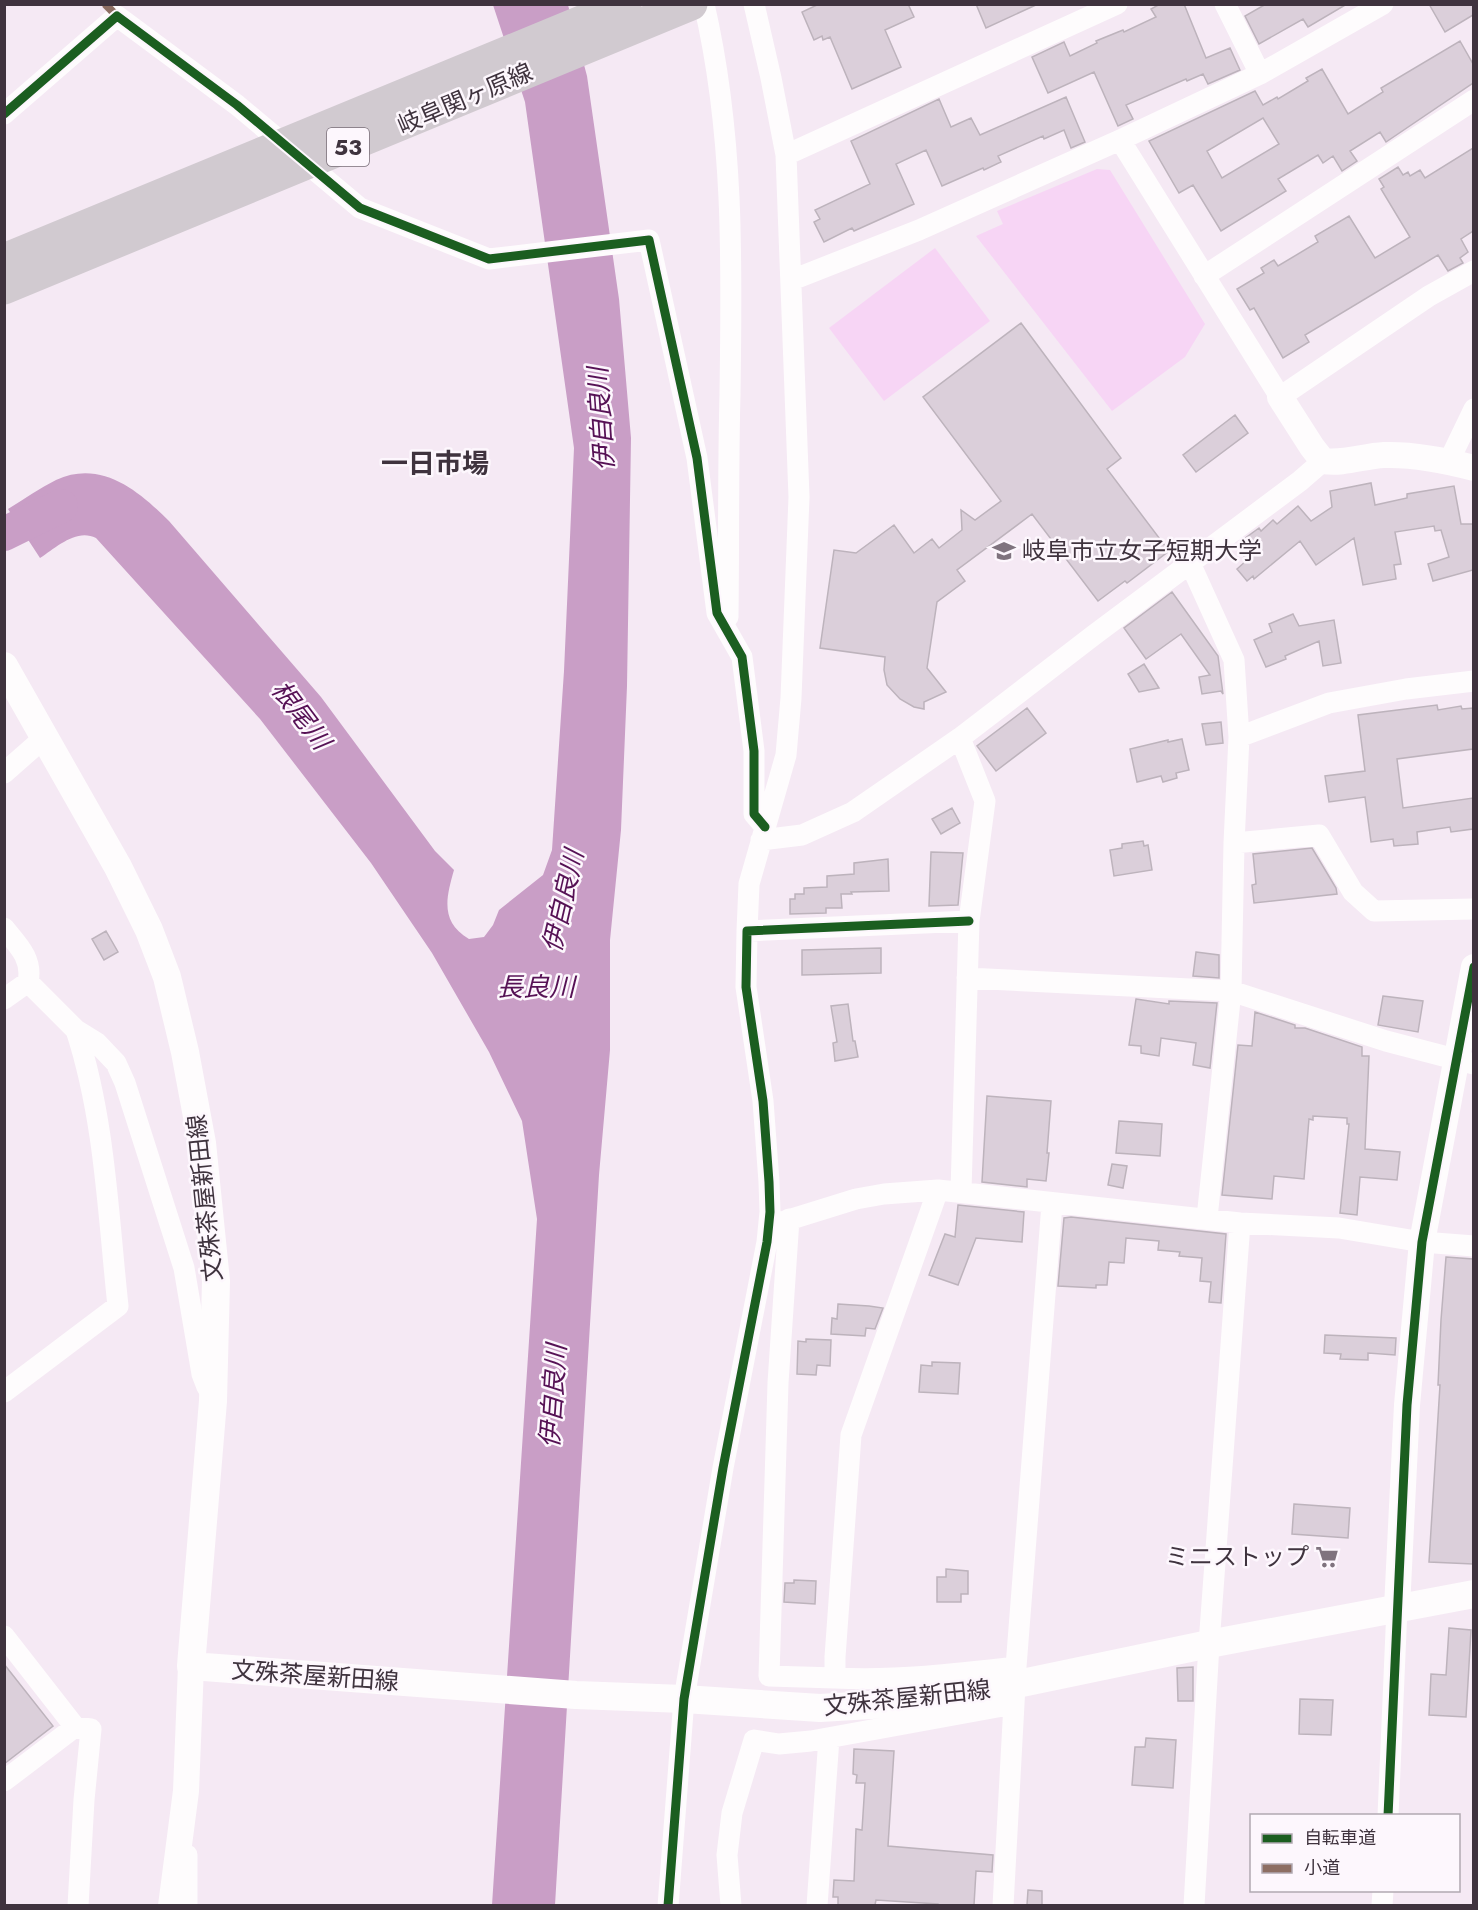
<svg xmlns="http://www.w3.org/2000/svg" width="1478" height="1910" font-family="Jost,'Noto Sans JP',sans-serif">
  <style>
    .green { fill: #f7d5f5 }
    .water { fill: #c99ec6 }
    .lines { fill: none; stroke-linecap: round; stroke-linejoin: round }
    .river { stroke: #c99ec6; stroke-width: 34 }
    .building { fill: #dbcfda; stroke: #bdb3bc; stroke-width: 1.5; fill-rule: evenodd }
    .minor { stroke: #fefcfd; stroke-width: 21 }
    .tertiary { stroke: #fefcfd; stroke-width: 26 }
    .secondary { stroke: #fefcfd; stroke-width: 28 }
    .primary { stroke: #d1cad0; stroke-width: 33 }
    .quiet { stroke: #8d6e63; stroke-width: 8; stroke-dasharray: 15 8; stroke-linecap: butt }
    .cycleway-casing { stroke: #fdf7fd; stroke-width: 13 }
    .cycleway { stroke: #1b5e20; stroke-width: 9 }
    .labels { text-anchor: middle; stroke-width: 5; stroke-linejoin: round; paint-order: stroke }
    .shield { fill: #fdf7fd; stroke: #786e77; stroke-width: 1.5 }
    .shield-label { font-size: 22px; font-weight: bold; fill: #3f333e }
    .street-label { font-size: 24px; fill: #3f333e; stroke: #fdf7fd }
    .poi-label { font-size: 24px; fill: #3f333e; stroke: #fdf7fd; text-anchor: start }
    .water-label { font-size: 26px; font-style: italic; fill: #561155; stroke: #fdf7fd }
    .quarter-label { font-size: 27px; font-weight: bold; fill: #3f333e; stroke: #fdf7fd }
  </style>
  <rect width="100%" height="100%" fill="#f5e9f4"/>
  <path class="green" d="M1097 169 1110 170 1205 324 1185 357 1112 411 976 236 1003 224 997 211Z
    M935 248 990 321 884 401 829 328Z"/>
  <path class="water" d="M493 5H568L587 76 619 299 631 438 627 686 621 830 610 940V1050L599 1175 555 1905H492L537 1219 522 1121 489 1052 432 953 371 863 260 719 96 538C76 528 56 548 40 558L8 509C24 499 40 488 56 480 101 459 139 491 169 521L321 697 435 851 454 870C446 898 440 922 469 939L484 937 493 925 499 910 543 875 552 850 564 671 574 448 525 102Z"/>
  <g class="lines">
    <path class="river" d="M4 534 61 506"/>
  </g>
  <path class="building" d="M819 4H908L914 17 885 30 901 67 852 89 830 37 823 40 822 36 814 40 802 12Z
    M976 4H1038L986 28Z
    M1160 4H1184L1206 58 1230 48 1240 70 1208 84 1203 74 1187 81 1186 79 1126 105 1133 119 1118 126 1094 72 1048 93 1032 57 1064 42 1070 56 1097 43 1096 41 1123 30 1124 32 1156 17 1151 9Z
    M1266 4H1347L1308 27 1303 19 1259 44 1245 16Z
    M1429 4H1473V15L1445 32Z
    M1460 41 1473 64V83L1386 142 1380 132 1350 151 1357 161 1342 171 1333 156 1323 163 1318 155 1278 179 1286 191 1221 231 1193 185 1179 193 1149 141 1255 91 1263 105 1277 97 1278 99 1308 81 1306 78 1322 69 1348 114 1383 92 1381 88ZM1263 118 1279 144 1222 178 1207 151Z
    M1066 97 1085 142 1071 148 1064 130 1044 139 1043 136 998 156 1001 162 984 170 983 168 942 186 926 150 896 164 914 204 854 231 852 228 824 242 814 222 820 219 815 210 870 184 851 141 939 99 951 127 971 118 980 135Z
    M1473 148V231L1461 239 1468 252 1460 258 1463 263 1448 271 1438 255 1305 335 1309 342 1283 358 1254 308 1250 310 1237 289 1264 273 1261 268 1274 260 1278 266 1318 242 1315 236 1349 216 1375 258 1410 237 1381 189 1384 187 1379 179 1398 167 1403 175 1408 172 1410 176 1420 170 1425 178Z
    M1021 323 1121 458 1107 469 1169 551 1127 583 1125 581 1098 601 1032 514 957 570 965 581 937 602 927 668 946 692 924 702V709L914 707 900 699 887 685 884 670 885 657 820 648 834 550 856 553 894 525 914 553 932 539 939 548 962 530 961 510 975 520 1001 501 923 397Z
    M1235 415 1248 433 1196 472 1183 455Z
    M1371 483 1375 505 1407 498V494L1454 486 1461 524H1473V570L1433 581 1428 564 1449 557 1441 530 1435 531 1434 526 1395 532 1401 564 1394 565 1396 579 1363 585 1354 538 1316 565 1300 541 1254 579 1253 576 1247 581 1237 569 1247 560 1239 550 1243 546 1240 542 1259 528 1261 531 1273 520 1277 524 1298 506 1311 521 1332 507 1330 491Z
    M1172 592 1218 656 1223 694 1221 691 1202 694 1199 677 1210 675 1181 634 1146 659 1124 628Z
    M1293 614 1299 626 1334 620 1341 663 1323 666 1319 641 1285 656 1286 659 1266 667 1254 640 1272 632 1269 624Z
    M1144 664 1159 688 1139 692 1128 674Z
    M1437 705 1438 710 1461 706 1462 709 1473 708V749L1397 759 1403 808 1473 798V829L1451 832 1450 827 1417 832 1418 844 1394 846 1393 839 1371 842 1365 797 1329 802 1325 776 1365 771 1358 715Z
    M1027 708 1046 733 996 771 977 746Z
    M1221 722 1223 743 1206 745 1202 724Z
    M1182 739 1189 770 1176 773 1177 778 1163 782 1161 776 1137 782 1130 749 1168 740V742Z
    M952 808 960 823 941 834 932 819Z
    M1143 841 1144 846 1148 845 1152 870 1114 876 1110 850 1122 848V844Z
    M1312 848 1336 888 1337 894 1254 903 1252 885 1256 884 1253 854Z
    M931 852 963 853 958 905 929 906Z
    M888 859 889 891 851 892 852 894H841L842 908H826V913L790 914V899H795V894H804V888L827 887V876L854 874V863Z
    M106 931 118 952 104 960 92 939Z
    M881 948V973L802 975V950Z
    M1196 952 1219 955V978L1193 976Z
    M1383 996 1423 1001 1418 1032 1378 1025Z
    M1136 999 1169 1004V1001L1217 1003 1210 1068 1193 1065 1196 1043 1161 1038 1159 1056 1141 1053V1046L1129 1045Z
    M848 1004 853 1041H855L858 1057 835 1061 833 1043 837 1042 831 1006Z
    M1255 1012 1295 1025V1028H1305L1362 1047V1056H1369L1365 1149 1400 1152 1397 1180 1360 1177 1357 1215 1340 1213 1349 1124H1347V1118L1313 1116V1120L1309 1119 1304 1179 1274 1176 1272 1199 1222 1195 1238 1045 1252 1046Z
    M987 1096 1051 1101 1047 1153H1049L1046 1181 1027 1179V1187L982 1182Z
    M1119 1121 1162 1124 1160 1156 1116 1153Z
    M1112 1164 1127 1166 1123 1188 1108 1185Z
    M958 1205 1024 1212 1022 1242 976 1238 958 1285 929 1275 945 1234 955 1237Z
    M1071 1217 1226 1234 1221 1303 1209 1302 1211 1282 1200 1281 1202 1258 1179 1256 1180 1252 1158 1250 1159 1241 1126 1238 1124 1263 1109 1262 1107 1285H1096V1288L1058 1286 1064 1218Z
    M1446 1257 1473 1259V1564L1429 1562 1440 1385H1438L1441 1320Z
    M838 1304 869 1306 883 1308 875 1329 866 1328 865 1336 831 1334 832 1318 837 1319Z
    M1325 1335 1396 1338 1395 1355 1368 1353V1360L1340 1359 1341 1354 1324 1353Z
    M806 1339 831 1340 830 1366 817 1365 816 1375 797 1374 798 1341 806 1342Z
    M932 1362 960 1363 958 1394 919 1392 921 1365 932 1366Z
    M1294 1504 1350 1508 1348 1538 1292 1534Z
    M946 1569 968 1571V1594H961V1602H937V1577H946Z
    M794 1580 816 1581 815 1604 784 1602 785 1583H794Z
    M1449 1628 1471 1630 1466 1717 1429 1715 1431 1674 1446 1675Z
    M4 1664 53 1726 4 1764Z
    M1193 1667V1701H1178L1177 1668Z
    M1300 1699 1333 1700 1331 1735 1299 1734Z
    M1146 1738 1176 1740 1173 1788 1132 1785 1135 1747H1145Z
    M854 1749 894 1751 888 1846 993 1855 992 1872 976 1871 974 1905H938V1904L876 1900 875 1905H838V1897H833L834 1880 854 1881 856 1829 862 1830 865 1783H856L857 1775 853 1774Z
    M1028 1890 1042 1891V1905H1027Z"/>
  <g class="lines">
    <path class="minor" d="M704 4C734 134 732 261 730 394 728 468 729 542 728 617
      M1225 4 1260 74
      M4 114 117 16 237 105 360 208 489 259 649 240 697 458 717 613 742 657 754 751V814L765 827
      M1120 140 1280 397 1429 296 1474 271
      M786 155 1117 4
      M1204 276 1474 100
      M792 280 919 230 1120 140 1260 74 1383 4
      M1449 461 1474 409
      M1190 563 1234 660 1239 737 1234 843 1319 835 1353 892 1374 911 1474 909
      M1239 737 1329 703 1406 689 1474 681
      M960 738 985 801 969 921 961 1191
      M4 773 45 737
      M761 840 802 835 853 812 960 738 1094 635 1300 481 1323 461
      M4 928C18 945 33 959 28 982L4 999
      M747 931 749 884 786 755 791 698 799 497 786 155 771 78 754 4
      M967 978 1231 991 1386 1041 1474 1064
      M28 982 76 1030 97 1043 116 1063 125 1083 184 1268 202 1374 207 1387
      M938 1190 851 1435 835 1657V1678C896 1681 956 1674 1016 1667
      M1207 1218 1231 991 1234 843
      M789 1219 778 1383 769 1676 835 1678
      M769 1226 856 1199 884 1194 938 1190 1240 1223 1339 1228 1422 1242 1474 1246
      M4 1392 118 1306C108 1214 105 1119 76 1030
      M4 1636 75 1727
      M4 1781 75 1727 91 1729 84 1800 78 1906
      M1388 1816 1397 1608
      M187 1855V1906
      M668 1906 684 1699 723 1468 767 1242 770 1212 769 1182 763 1101 746 987 747 931 969 921
      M731 1906 727 1855 732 1813 754 1740 779 1744 811 1741 1014 1704
      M817 1906 829 1738
      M1003 1906 1016 1667 1052 1204
      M1194 1906 1209 1644 1240 1223
      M1382 1906 1383 1890"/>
    <path class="tertiary" d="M1280 397 1312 447 1323 461C1345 464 1363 456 1384 455 1415 454 1444 460 1474 468
      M1397 1608 1407 1405 1422 1242 1474 967
      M171 1906 186 1791 191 1666"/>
    <path class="secondary" d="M4 666 118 867 149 930 167 977 185 1052 202 1143 216 1281 213 1401 191 1666 576 1695 684 1699 820 1708 905 1703 969 1694 1209 1644 1474 1594"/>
    <path class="primary" d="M4 260 625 4
      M4 288 691 4"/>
    <path class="quiet" d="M105 4 117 16"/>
    <g class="cycleway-casing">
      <path id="cycleway" d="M4 114 117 16 237 105 360 208 489 259 649 240 697 458 717 613 742 657 754 751V814L765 827
        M1388 1816 1407 1405 1422 1242 1474 967
        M668 1906 684 1699 723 1468 767 1242 770 1212 769 1182 763 1101 746 987 747 931 969 921"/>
    </g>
    <use href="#cycleway" class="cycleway"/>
  </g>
  <defs>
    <g id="university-bare" transform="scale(1.8)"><path d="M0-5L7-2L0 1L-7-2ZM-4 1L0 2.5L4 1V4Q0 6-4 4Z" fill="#7f737e" stroke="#fdf7fd" stroke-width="2.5" paint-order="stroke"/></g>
    <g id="supermarket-bare" transform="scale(1.8)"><path d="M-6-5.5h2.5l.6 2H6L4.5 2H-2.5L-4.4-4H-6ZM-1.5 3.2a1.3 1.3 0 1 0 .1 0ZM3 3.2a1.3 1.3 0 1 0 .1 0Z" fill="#7f737e" stroke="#fdf7fd" stroke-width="2.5" paint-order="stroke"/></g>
  </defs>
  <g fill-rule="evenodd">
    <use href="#university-bare" x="1004" y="551"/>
    <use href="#supermarket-bare" x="1327" y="1557"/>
  </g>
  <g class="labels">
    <rect class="shield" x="327" y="128" width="42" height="38" rx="4.5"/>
    <g class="shield-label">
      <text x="348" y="155">53</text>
    </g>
    <g class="street-label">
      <text transform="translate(465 99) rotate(-23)" y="8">岐阜関ヶ原線</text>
      <text transform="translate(205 1198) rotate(-96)" y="8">文殊茶屋新田線</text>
      <text transform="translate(315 1676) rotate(4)" y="8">文殊茶屋新田線</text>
      <text transform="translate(907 1698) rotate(-6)" y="8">文殊茶屋新田線</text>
    </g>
    <g class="poi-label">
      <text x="1022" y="559">岐阜市立女子短期大学</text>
      <text x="1309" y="1565" text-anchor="end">ミニストップ</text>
    </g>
    <g class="water-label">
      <text transform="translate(601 419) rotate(-94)" y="9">伊自良川</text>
      <text transform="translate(301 715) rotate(53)" y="9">根尾川</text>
      <text transform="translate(563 901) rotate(-77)" y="9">伊自良川</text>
      <text x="536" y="996">長良川</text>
      <text transform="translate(553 1396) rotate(-86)" y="9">伊自良川</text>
    </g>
    <g class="quarter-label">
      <text x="435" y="473">一日市場</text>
    </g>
  </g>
  <rect width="1478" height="1910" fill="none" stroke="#3f333e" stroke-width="12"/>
  <rect x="1250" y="1814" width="210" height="78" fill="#fdf7fd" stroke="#b1a9b1" stroke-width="1.5"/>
  <rect x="1262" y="1834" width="30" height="9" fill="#1b5e20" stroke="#b1a9b1" stroke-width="1.5"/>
  <text x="1304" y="1844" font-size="18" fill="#3f333e">自転車道</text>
  <rect x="1262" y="1864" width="30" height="9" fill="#8d6e63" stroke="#b1a9b1" stroke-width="1.5"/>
  <text x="1304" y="1874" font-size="18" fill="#3f333e">小道</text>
</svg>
